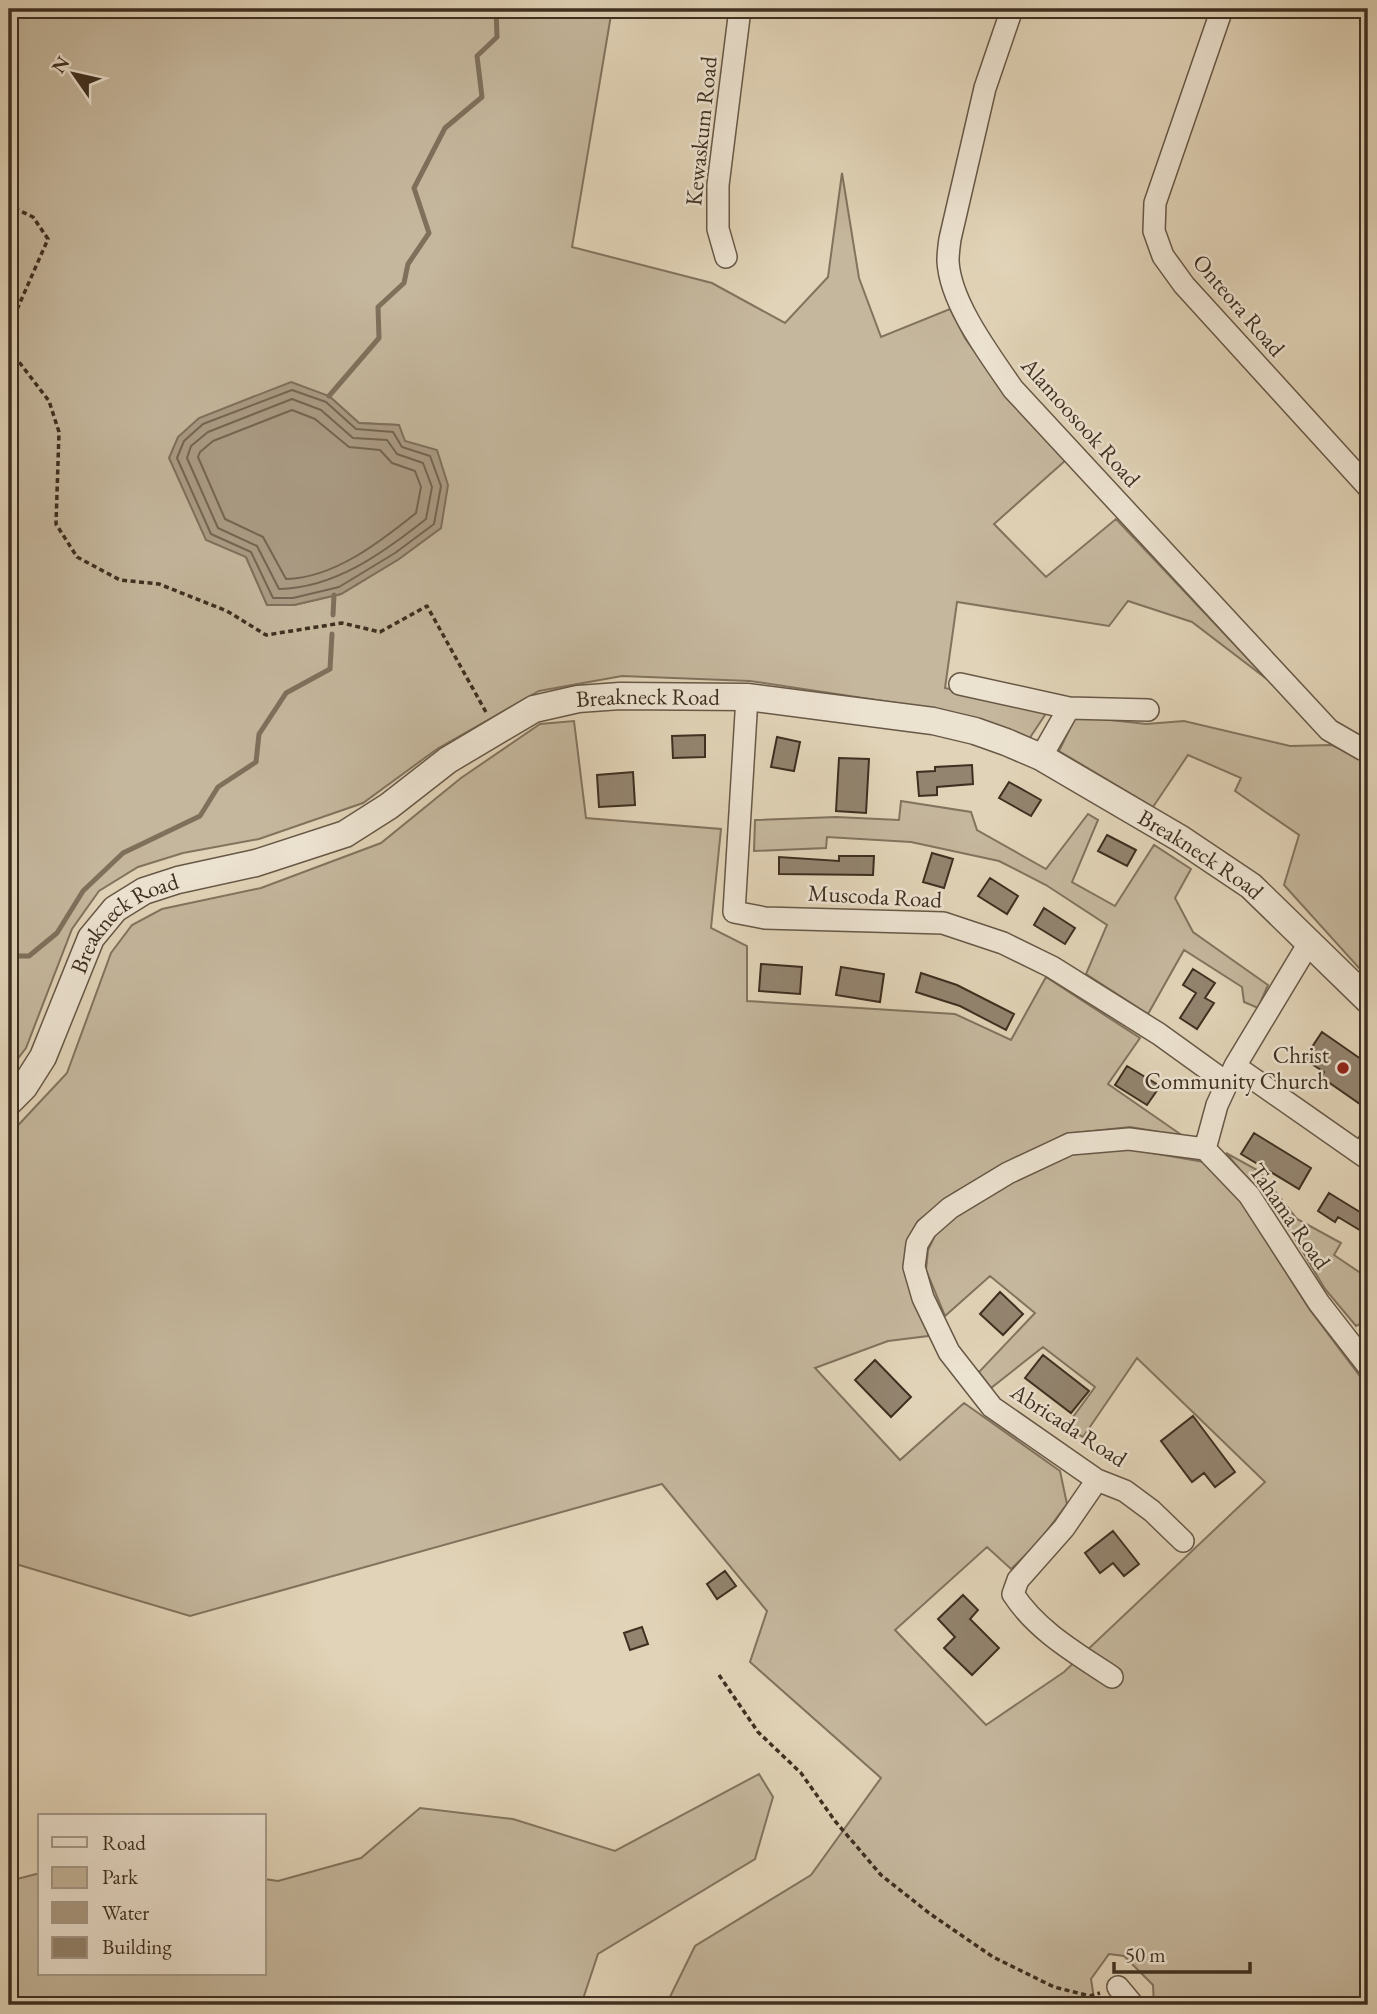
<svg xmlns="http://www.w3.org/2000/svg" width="1377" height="2014" font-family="'EB Garamond',serif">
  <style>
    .green { fill: #c5b79d; stroke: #82735e; stroke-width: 2; fill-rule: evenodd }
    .water { fill: #aa9b84; stroke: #7f705c; stroke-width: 2 }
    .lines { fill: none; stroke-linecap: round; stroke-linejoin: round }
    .shore { stroke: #746552; stroke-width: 2 }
    .stream { stroke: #7f705c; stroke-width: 5 }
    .building { fill: #93846f; stroke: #3e2f20; stroke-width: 2 }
    .service-casing { stroke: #675846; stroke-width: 13 }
    .minor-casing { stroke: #675846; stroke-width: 24 }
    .tertiary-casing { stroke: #675846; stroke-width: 29 }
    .path { stroke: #3e2f20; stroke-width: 3.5; stroke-dasharray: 5 3.5; stroke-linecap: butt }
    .service { stroke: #ece2d0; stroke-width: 10 }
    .minor { stroke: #ece2d0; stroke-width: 21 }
    .tertiary { stroke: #ece2d0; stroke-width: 26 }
    .poi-dot { fill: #8f2418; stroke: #ece2d0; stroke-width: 2.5 }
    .labels { text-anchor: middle; stroke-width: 5; stroke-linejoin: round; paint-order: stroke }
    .street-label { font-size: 23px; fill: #3e2f20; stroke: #ece2d0 }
    .poi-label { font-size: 23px; fill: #3e2f20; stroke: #ece2d0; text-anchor: end }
  </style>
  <rect width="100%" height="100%" fill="#e1d3b7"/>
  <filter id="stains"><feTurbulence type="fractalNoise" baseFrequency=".00286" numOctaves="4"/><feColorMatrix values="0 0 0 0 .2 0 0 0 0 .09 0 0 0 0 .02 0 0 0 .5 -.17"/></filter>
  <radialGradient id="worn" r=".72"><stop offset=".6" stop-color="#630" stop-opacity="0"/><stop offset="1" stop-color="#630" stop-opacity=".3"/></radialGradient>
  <path class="green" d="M9 9H612L572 247 712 283 785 323 828 277 842 173 859 278 881 337 950 309 965 338 1008 399 1066 460 994 524 1046 577 1116 519 1268 680 1192 622 1128 601 1109 626 957 602 945 688 1047 712 1029 739 936 709 750 681 622 676 539 691 437 749 363 803 259 839 183 853 138 867 99 891 72 929 26 1048 9 1070ZM329 396 359 423 398 425 441 528 399 559 341 594 294 605H267L246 557Z
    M1076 716 1146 724 1184 721 1290 746 1332 745 1368 762V978L1284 885 1299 835 1235 791 1241 778 1188 755 1153 807 1059 751Z
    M574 721 586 818 721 829 711 928 747 946V1001L955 1014 1011 1040 1046 977 1140 1038 1108 1084 1183 1136 1130 1127 1065 1134 955 1192 918 1221 908 1240 928 1324V1336L888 1341 815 1368 900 1460 964 1403 1060 1471 1067 1504 1037 1544 1011 1569 987 1547 895 1630 986 1725 1064 1672 1265 1482 1137 1358 1083 1437 1065 1428 1095 1387 1043 1347 991 1388 979 1372 1035 1313 990 1276 945 1316 926 1270 928 1250 937 1231 967 1206 1071 1151 1123 1148 1204 1162 1242 1203 1310 1310 1368 1387V2005H1154L1153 1985 1124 1956 1109 1954 1091 1979 1095 2005H666L695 1946 811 1875 881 1778 750 1662 767 1611 662 1484 190 1616 9 1562V1135L67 1073 111 953 132 925 162 909 261 888 381 843 461 778 540 724Z
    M901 801 971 812 977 830 1046 869 1088 814 1098 820 1072 882 1115 906 1154 845 1191 869 1175 898 1193 932 1268 985 1258 1008 1244 1002 1242 987 1184 950 1148 1014 1086 974 1107 925 1046 885 999 861 911 842 827 837 826 848 754 851 755 820 836 817 899 820Z
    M1226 1153 1259 1171 1297 1219 1341 1243 1334 1255 1368 1278V1320L1356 1326 1325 1289 1288 1227Z
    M759 1774 773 1797 755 1859 598 1954 581 2005H9V1881L40 1873V1974H264V1879L278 1881 361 1858 420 1808 513 1819 615 1851Z"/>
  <path class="water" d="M291 382 329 396 359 423 399 425 405 441 437 450 448 485 441 528 399 559 341 594 294 605H267L246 557 206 540 169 458 178 437 199 418Z"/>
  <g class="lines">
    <path class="shore" d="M292 390 326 402 356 429 393 432 402 447 430 456 441 486 434 524 395 553 339 587 293 598H273L251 552 211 534 177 458 184 441 203 424Z
      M292 399 321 410 353 438 387 440 397 454 423 463 432 487 426 519C383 553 335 588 279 589L257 546 218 528 187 458 191 446 208 432Z
      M292 410 315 419 349 447 380 450 392 463 415 471 421 487 416 513C380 542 334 578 286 579L263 537 225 519 198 457 200 452 213 441Z"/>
    <path class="stream" d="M329 396 379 338 378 307 404 283 408 264 429 233 414 188 445 128 482 97 477 56 497 37 496 9
      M333 615 334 595
      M9 956H29L57 933 83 891 123 853 200 816 218 787 256 762 259 734 286 693 330 669 332 634"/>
  </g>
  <path class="building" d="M705 735V757L673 758 672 736Z
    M777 737 800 742 794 771 771 767Z
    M839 758 869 759 866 813 836 811Z
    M972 765 973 784 937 787V795L919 796 917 772 935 771V767Z
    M633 772 635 805 599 807 597 775Z
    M1009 782 1041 800 1031 816 999 798Z
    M1107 835 1136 850 1127 866 1098 851Z
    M932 853 953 859 944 888 923 882Z
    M839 856H874L873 875 779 874V857L839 861Z
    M990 878 1018 896 1007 914 978 896Z
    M1044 908 1075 928 1065 944 1034 925Z
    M761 964 802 967 800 994 759 991Z
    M841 967 884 974 880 1002 836 995Z
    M1193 969 1215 983 1205 998 1214 1003 1197 1029 1180 1018 1196 993 1183 985Z
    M921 973 957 985 1014 1014 1006 1030 960 1006 916 992Z
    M1322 1032 1368 1064V1092L1360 1104 1321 1077 1324 1072 1304 1059Z
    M1127 1066 1160 1086 1147 1105 1115 1085Z
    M1254 1133 1311 1168 1299 1189 1241 1154Z
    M1329 1193 1368 1217V1235L1338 1217 1335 1222 1318 1211Z
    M1000 1292 1023 1314 1003 1335 980 1314Z
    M1043 1355 1089 1391 1071 1413 1025 1378Z
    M875 1360 911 1397 891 1417 855 1380Z
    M1193 1416 1235 1472 1215 1487 1204 1473 1192 1482 1161 1441Z
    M1113 1531 1139 1564 1124 1576 1113 1563 1100 1573 1085 1553Z
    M725 1571 736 1586 717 1599 707 1584Z
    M963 1595 978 1610 970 1619 999 1648 972 1675 944 1648 955 1637 938 1619Z
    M642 1627 648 1644 630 1650 624 1633Z"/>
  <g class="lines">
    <g class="service-casing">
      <path id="service" d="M1357 1151 1368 1133"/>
    </g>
    <g class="minor-casing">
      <path id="minor" d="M1012 9 985 88 950 239C949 246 948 254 948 261 950 303 990 355 1013 389L1329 730 1362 749 1368 751
        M1222 9 1155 203 1154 231 1163 256 1184 285 1368 487
        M726 257 718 229V185L740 9
        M960 684 1069 708 1148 710
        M747 697 734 912 765 918 943 923 1003 943 1052 967 1159 1034 1227 1083
        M1041 757 1069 708
        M1309 943 1235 1066 1217 1105 1205 1149 1249 1195 1319 1303 1368 1366
        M1235 1066 1368 1159
        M1097 1480 1064 1528 1018 1580 1013 1594C1037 1631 1076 1653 1112 1677
        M1183 1541 1152 1511 1125 1491 1097 1480 992 1407 949 1352 923 1298 914 1267 917 1244 926 1229 950 1208 1008 1173 1070 1144 1129 1139 1205 1149
        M1118 1987 1133 2005"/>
    </g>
    <g class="tertiary-casing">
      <g id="tertiary">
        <path id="s1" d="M9 1102 24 1087 43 1057 91 938 115 909 144 891 178 880 256 863 345 834 389 806 448 760 534 709 578 699 620 696 747 697 933 721 975 731 1006 742 1041 757 1181 839 1251 886 1368 1000"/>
      </g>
    </g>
    <path class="path" d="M9 202 12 207 33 217 48 239 15 314 16 358 49 401 59 432 56 524 77 557 120 580 159 584 227 611 266 635 342 623 380 632 427 606 487 714
      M719 1675 758 1732 801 1773 835 1821 881 1875 929 1913 993 1957 1054 1987 1090 1996 1100 1993"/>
    <use href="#service" class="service"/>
    <use href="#minor" class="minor"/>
    <use href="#tertiary" class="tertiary"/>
  </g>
  <circle class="poi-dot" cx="1343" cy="1068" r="7"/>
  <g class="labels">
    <g class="street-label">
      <text transform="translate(701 131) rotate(-84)" y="8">Kewaskum Road</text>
      <text transform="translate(1239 305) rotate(49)" y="8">Onteora Road</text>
      <text transform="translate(1081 422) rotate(48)" y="8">Alamoosook Road</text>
      <text dy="8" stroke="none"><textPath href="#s1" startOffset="808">Breakneck Road</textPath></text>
      <text dy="8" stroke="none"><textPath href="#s1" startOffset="1396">Breakneck Road</textPath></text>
      <text transform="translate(875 896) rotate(3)" y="8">Muscoda Road</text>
      <text dy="8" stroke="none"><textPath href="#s1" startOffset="220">Breakneck Road</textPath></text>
      <text transform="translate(1290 1216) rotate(55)" y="8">Tahama Road</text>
      <text transform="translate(1069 1425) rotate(33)" y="8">Abricada Road</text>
    </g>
    <g class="poi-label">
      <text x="1329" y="1063">Christ<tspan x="1329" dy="26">Community Church</tspan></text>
    </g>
  </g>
  <rect width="1377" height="2014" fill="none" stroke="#e1d3b7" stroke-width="35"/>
  <rect x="10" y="10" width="1356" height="1993" fill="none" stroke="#3e2f20" stroke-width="3.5"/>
  <rect x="18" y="18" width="1342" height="1979" fill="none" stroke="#3e2f20" stroke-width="2"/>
  <rect x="38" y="1814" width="228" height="161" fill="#ece2d0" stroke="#a69a8a" stroke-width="2"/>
  <rect x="52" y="1837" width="35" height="10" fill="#ece2d0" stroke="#a69a8a" stroke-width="2"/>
  <text x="102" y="1850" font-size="21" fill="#3e2f20">Road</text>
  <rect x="52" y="1867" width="35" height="21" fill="#c5b79d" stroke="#a69a8a" stroke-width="2"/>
  <text x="102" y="1884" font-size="21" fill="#3e2f20">Park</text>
  <rect x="52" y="1902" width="35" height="21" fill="#aa9b84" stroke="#a69a8a" stroke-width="2"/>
  <text x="102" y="1920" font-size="21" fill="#3e2f20">Water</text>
  <rect x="52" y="1937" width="35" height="21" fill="#93846f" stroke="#a69a8a" stroke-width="2"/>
  <text x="102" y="1954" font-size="21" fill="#3e2f20">Building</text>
  <g transform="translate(74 74) rotate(304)" stroke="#ece2d0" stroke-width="5" paint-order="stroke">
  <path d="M0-5L12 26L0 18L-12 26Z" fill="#3e2f20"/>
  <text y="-10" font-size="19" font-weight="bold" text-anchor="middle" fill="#3e2f20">N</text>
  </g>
  <path d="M1114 1962v10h136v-10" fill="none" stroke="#3e2f20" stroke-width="3.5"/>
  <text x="1125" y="1962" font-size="21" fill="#3e2f20" stroke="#ece2d0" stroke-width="5" paint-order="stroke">50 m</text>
  <rect width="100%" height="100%" filter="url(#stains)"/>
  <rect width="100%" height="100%" fill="url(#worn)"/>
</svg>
